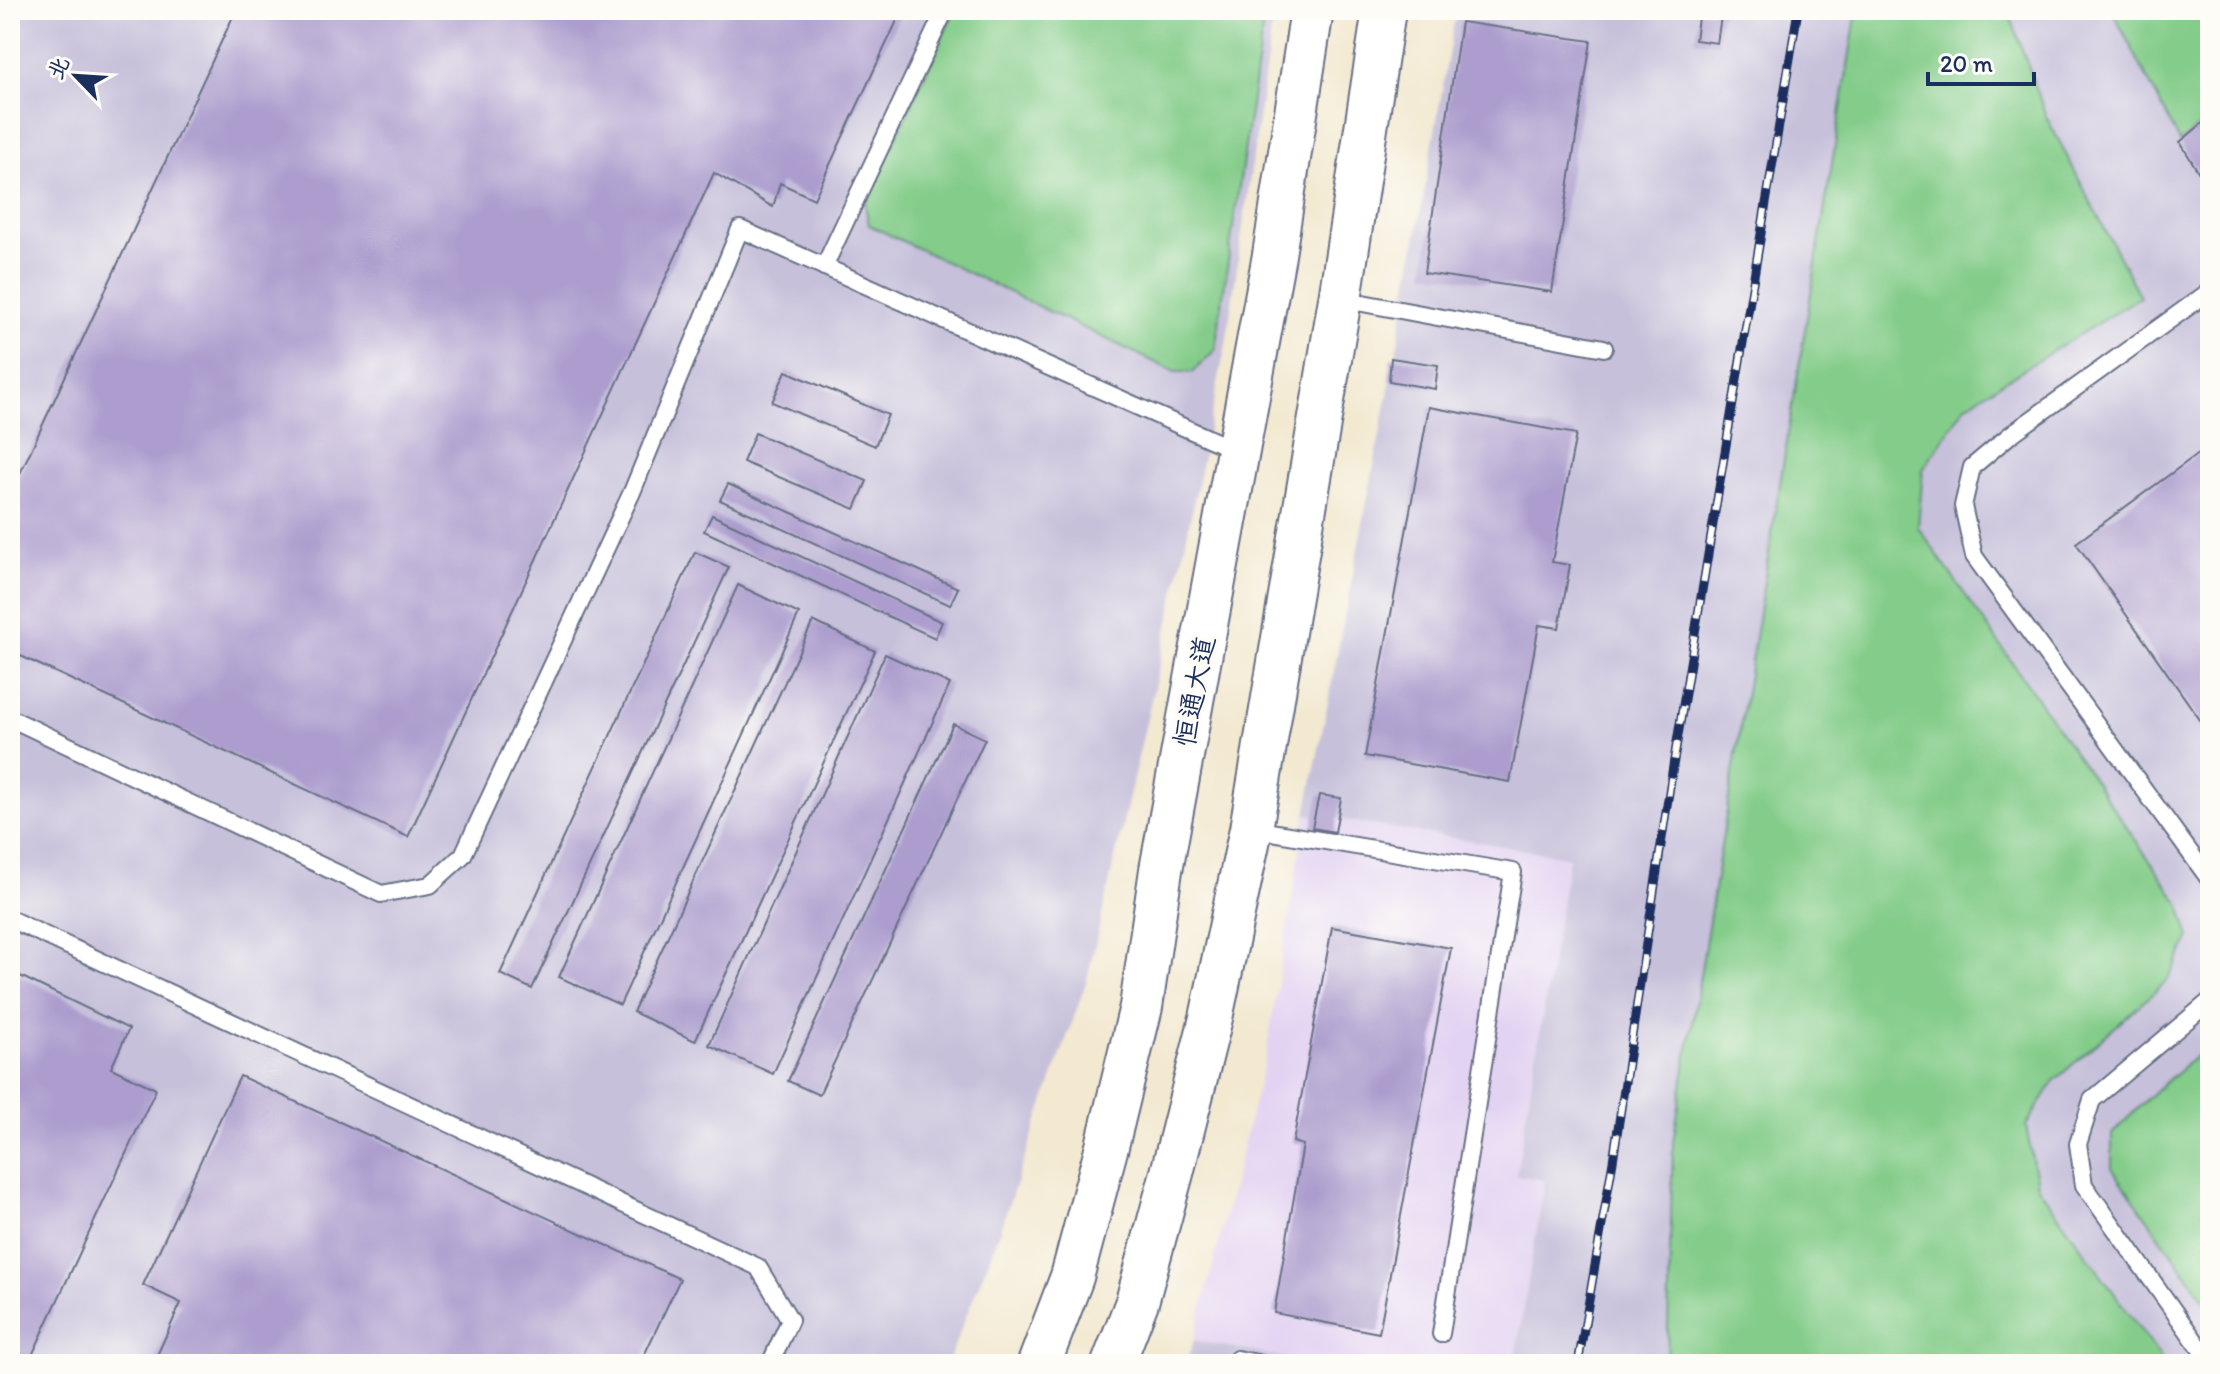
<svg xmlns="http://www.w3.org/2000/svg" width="2220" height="1374" font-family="Itim,'LXGW WenKai TC',sans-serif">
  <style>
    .built { fill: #e3d3f3 }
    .industrial { fill: #c6c0da }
    .green { fill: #83cc89; stroke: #4f7e74; stroke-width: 2 }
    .building { fill: #ac9dce }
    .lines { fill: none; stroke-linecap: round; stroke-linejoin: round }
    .service-casing { stroke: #677086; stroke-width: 20 }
    .secondary-casing { stroke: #677086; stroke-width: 46 }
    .service { stroke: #fff; stroke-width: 16 }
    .secondary { stroke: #fff; stroke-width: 42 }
    .rail-casing { stroke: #1b2f5e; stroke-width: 9 }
    .rail { stroke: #fdfcf7; stroke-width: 6; stroke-dasharray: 18; stroke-linecap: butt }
    .labels { text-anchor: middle; stroke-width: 8; stroke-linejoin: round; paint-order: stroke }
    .street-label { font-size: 28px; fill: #1b2f5e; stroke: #fdfcf7 }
  </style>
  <rect width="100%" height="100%" fill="#fdfcf7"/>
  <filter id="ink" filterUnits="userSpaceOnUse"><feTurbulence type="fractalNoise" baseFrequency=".0125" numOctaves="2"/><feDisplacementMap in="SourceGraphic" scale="16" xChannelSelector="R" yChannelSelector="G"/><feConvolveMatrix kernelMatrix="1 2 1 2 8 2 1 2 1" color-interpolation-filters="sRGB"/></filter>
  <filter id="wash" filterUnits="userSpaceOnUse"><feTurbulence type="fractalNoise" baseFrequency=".006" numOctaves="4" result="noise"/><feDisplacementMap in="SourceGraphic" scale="32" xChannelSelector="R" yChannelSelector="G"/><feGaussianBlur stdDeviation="1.8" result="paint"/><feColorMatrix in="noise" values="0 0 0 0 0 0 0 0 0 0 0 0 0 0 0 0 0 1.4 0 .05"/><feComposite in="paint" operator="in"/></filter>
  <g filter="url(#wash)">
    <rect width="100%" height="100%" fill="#f3e9d1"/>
    <path class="built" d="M1306 814 1569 857 1516 1175 1545 1179 1514 1364H1314L1194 1340 1266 1054Z"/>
    <path class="industrial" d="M10 10H1274L1226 344 1170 618 1087 980 993 1249 947 1364H10Z
      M1456 10H2210V1364H1514L1545 1180 1516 1175 1569 857 1306 814 1397 348Z
      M1194 1340 1314 1364H1186Z"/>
    <path class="green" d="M955 10H1265L1215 350 1193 372H1175L869 225 865 205Z
      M1857 10H2008L2046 116 2140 297 1966 405 1923 469 1918 527 2180 904 2190 938 2167 981 2054 1081 2026 1126 2037 1185 2165 1364H1667L1673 1142Z
      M2112 10H2210V117L2180 142Z
      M2210 1044V1308L2112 1168V1134L2156 1090Z"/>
    <g id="blocks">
      <path class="building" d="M236 10H902L814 199 780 183 773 207 714 173 408 837 10 651V495Z
        M1699 10H1722L1717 43 1695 40Z
        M1461 22 1591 41 1552 292 1424 273Z
        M2210 117V191L2180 142Z
        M1391 358 1438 365 1435 389 1389 381Z
        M786 371 888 415 875 446 772 402Z
        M1429 407 1576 434 1552 562 1570 565 1559 628 1539 625 1510 782 1365 756Z
        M755 433 867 481 855 509 743 462Z
        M2210 445V734L2076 543Z
        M728 484 958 588 950 605 720 500Z
        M712 515 942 622 935 638 704 531Z
        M695 552 729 567 532 989 500 974Z
        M738 585 799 614 620 1005 559 977Z
        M813 621 875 651 695 1041 633 1012Z
        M885 654 950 684 773 1074 709 1045Z
        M953 724 985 739 819 1095 788 1081Z
        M1319 795 1341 798 1335 832 1312 828Z
        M1332 927 1451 948 1379 1333 1274 1313 1303 1145 1293 1142Z
        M10 971 129 1029 111 1068 156 1089 28 1364H10Z
        M240 1076 680 1279 640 1364H153L181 1303 143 1285Z"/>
    </g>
  </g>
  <g filter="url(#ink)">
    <use href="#blocks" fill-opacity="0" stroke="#677086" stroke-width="2"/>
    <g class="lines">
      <g class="service-casing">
        <path id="service" d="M824 267 945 10
          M2210 291 2010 435 1972 467 1963 506 1974 556 2210 880
          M1341 299 1604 348
          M10 718 381 894 430 885 463 855 632 492 740 229 1237 451
          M1252 829 1513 872 1441 1334
          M10 919 758 1267 790 1320 770 1364
          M2210 1001 2092 1100 2078 1144 2084 1185 2210 1362
          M1237 1359 1262 1364"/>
      </g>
      <g class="secondary-casing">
        <path id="secondary" d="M1039 1364 1072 1277 1107 1146 1141 1007 1161 870 1274 255 1312 10
          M1113 1364 1137 1302 1172 1173 1211 1018 1251 829 1340 299 1384 10"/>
      </g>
      <use href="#service" class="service"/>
      <use href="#secondary" class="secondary"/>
      <g class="rail-casing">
        <path id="rail" d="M1578 1364 1613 1161 1673 766 1798 10"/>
      </g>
      <use href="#rail" class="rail"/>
    </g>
  </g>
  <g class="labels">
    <g class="street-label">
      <text transform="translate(1194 691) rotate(-79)" y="10">恒通大道</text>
    </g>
  </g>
  <rect width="2220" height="1374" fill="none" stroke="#fdfcf7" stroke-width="40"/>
  <g transform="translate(76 76) rotate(295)" stroke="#fdfcf7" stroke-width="6" paint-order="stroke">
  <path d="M0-6L14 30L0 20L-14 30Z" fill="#1b2f5e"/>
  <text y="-12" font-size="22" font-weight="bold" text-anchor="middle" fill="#1b2f5e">北</text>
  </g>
  <path d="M1928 72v12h106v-12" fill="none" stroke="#1b2f5e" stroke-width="4"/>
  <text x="1940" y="72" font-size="24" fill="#1b2f5e" stroke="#fdfcf7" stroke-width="6" paint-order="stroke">20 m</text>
</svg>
